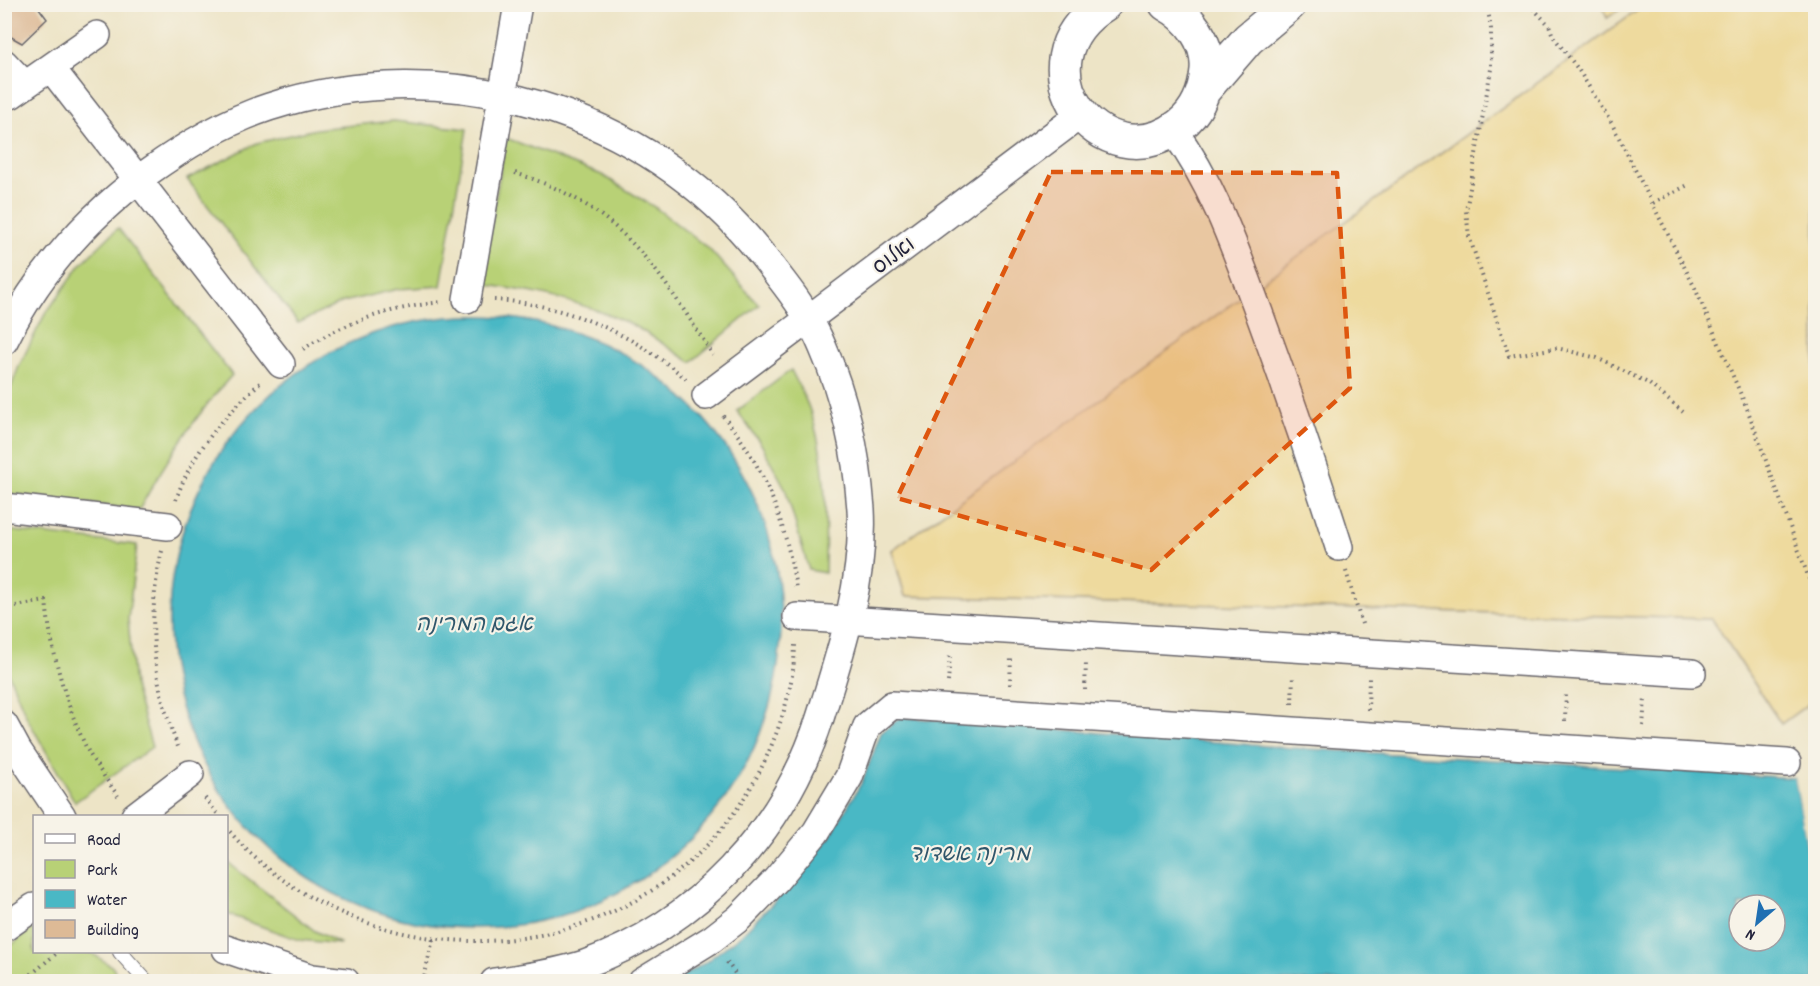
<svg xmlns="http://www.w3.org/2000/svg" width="1820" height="986" font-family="Dekko,'Playpen Sans Hebrew',sans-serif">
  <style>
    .green { fill: #b8d176; stroke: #6d7a58; stroke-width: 1.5 }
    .sand { fill: #eeda9e; stroke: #887e6c; stroke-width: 1.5 }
    .water { fill: #4ab8c5; stroke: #366d80; stroke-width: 1.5; fill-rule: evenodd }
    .pier { fill: #ede4c6 }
    .building { fill: #ddba96 }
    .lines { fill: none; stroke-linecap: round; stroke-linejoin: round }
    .lane-casing { stroke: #69666c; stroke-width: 16 }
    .street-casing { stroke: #69666c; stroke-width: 30 }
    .secondary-casing { stroke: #69666c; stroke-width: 36 }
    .path { stroke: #69666c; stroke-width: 4; stroke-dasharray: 1.5 4.5; stroke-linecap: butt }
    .lane { stroke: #fff; stroke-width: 14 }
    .street { stroke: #fff; stroke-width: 27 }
    .secondary { stroke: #fff; stroke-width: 33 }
    .marked { fill: #de560e; fill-opacity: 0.2; stroke: #de560e; stroke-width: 4.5; stroke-dasharray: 12 8; stroke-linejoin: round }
    .labels { text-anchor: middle; stroke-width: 4.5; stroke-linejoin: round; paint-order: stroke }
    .street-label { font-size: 21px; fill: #22223b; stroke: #f7f3e8 }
    .water-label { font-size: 22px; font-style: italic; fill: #30566b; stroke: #f7f3e8 }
  </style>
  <rect width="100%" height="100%" fill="#f7f3e8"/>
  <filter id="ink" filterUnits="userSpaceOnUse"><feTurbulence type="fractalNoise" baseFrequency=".0167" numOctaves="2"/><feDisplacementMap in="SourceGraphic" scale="12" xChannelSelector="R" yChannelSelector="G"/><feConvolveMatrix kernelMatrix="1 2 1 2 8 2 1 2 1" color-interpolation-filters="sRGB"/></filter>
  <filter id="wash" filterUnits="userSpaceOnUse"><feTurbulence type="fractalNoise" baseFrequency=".008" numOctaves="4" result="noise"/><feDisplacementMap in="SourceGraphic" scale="24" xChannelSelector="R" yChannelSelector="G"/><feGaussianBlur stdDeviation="1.35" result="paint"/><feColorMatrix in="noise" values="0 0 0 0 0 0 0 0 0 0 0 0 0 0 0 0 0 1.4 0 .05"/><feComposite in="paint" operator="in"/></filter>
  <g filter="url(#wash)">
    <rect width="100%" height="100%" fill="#ede4c6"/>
    <path class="green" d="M394 121 467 129 441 286 398 289 343 302 298 323 187 179 257 143 316 129Z
      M506 138 602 175 656 208 709 249 759 305 691 362C670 349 649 333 628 323 581 301 531 291 481 284Z
      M118 228 232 375C194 417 166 460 139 510L5 493 4 406 19 366 44 316 81 264Z
      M791 370C797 382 804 395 809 408 828 460 826 518 825 573L809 570 785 488 761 444 737 411Z
      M5 530 137 545 128 619 134 686 152 747 75 802 27 718 5 665Z
      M226 861 315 931 341 944 299 940 227 914Z
      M34 927V952H90L114 968 117 981H5V950Z"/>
    <path class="sand" d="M1602 5V4L1626 5 1607 18Z
      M1645 5H1815V699L1781 724 1712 619 905 596 892 550Z"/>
    <path class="water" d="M169 622a306 306 0 1 1 612 0a306 306 0 1 1-612 0Z
      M901 717 1293 748 1795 778 1815 891V981L672 982 703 964 741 935 783 893 829 838 862 782 881 733ZM1739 905H1775V941H1739Z"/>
    <path class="pier" d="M1797 775 1816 870 1815 891 1795 778Z"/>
    <g id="blocks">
      <path class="building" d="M4 4H36L47 19 22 43 4 33Z"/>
    </g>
  </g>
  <g filter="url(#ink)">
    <use href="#blocks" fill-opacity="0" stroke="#69666c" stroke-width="1.5"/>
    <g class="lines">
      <g class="lane-casing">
        <path id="lane" d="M120 952 147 982"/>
      </g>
      <g class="street-casing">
        <path id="street" d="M4 63 25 85
          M51 68 281 364
          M4 88 11 95 97 35
          M1173 130C1213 184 1235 248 1258 310 1287 389 1314 468 1339 547
          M467 299 518 4
          M4 341C38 272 86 218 147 173 183 147 226 121 269 107 446 50 647 109 762 255 785 284 809 313 823 348 845 398 857 455 861 509 865 579 841 652 820 718 784 831 697 924 585 964 555 974 524 977 494 982
          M706 396 1080 115
          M4 507 168 526
          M797 617 1692 673
          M4 725 17 749 62 816
          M135 816 190 774
          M4 928 34 907
          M226 949 312 978 346 982
          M642 982 712 939 739 918 776 880 816 832 849 777 867 726 892 705 1787 763"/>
      </g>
      <g class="secondary-casing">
        <path id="secondary" d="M1105 4C1009 64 1103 185 1180 125 1198 111 1205 92 1207 70 1209 42 1189 16 1166 4
          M1204 90 1248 39 1290 4"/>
      </g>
      <path class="path" d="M74 4 81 13
        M1487 4 1491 29V69L1466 211 1469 236 1509 356 1557 348 1597 358 1648 383 1683 412
        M1529 4 1549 25 1553 36 1578 69 1612 124 1695 288 1748 411 1816 598
        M515 173C620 205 657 268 713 355
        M1653 203 1690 184
        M494 300C563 303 635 334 686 379
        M303 349C346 321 391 308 442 302
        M723 416C765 466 787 526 796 589
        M176 500C191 453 226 414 262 381
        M162 551C146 618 152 685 179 749
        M1346 571 1362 624
        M4 608 46 601C51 651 65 703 87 749 95 765 108 781 118 796
        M948 682 950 654
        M1010 685 1011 657
        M1085 690 1086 662
        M1292 704 1293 675
        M1368 710 1369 678
        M1565 721 1566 693
        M1643 726 1645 698
        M205 798 219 816
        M226 827C254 862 293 890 333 909 498 986 698 921 770 749 784 716 794 681 795 645
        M727 962 741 982
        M4 977 8 982
        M22 982 58 952
        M423 982 433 939"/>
      <use href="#lane" class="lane"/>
      <use href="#street" class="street"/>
      <use href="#secondary" class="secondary"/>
    </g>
  </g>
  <path class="marked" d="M1051 172 1337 173 1350 388 1151 570 897 498Z"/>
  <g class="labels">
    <g class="street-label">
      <text transform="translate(893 255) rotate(-37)" y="7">ואלוס</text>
    </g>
    <g class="water-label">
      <text x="474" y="630">אגם המרינה</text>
      <text x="970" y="860">מרינה אשדוד</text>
    </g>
  </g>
  <rect width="1820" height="986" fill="none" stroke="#f7f3e8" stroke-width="24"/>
  <rect x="33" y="815" width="195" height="138" fill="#f7f3e8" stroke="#a29fa3" stroke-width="1.5"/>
  <rect x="45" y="834" width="30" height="9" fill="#ffffff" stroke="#a29fa3" stroke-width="1.5"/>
  <text x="87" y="845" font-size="18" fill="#22223b">Road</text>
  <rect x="45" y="860" width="30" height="18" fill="#b8d176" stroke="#a29fa3" stroke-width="1.5"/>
  <text x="87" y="875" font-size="18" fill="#22223b">Park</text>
  <rect x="45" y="890" width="30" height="18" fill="#4ab8c5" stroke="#a29fa3" stroke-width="1.5"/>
  <text x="87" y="905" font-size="18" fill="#22223b">Water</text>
  <rect x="45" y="920" width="30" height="18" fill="#ddba96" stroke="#a29fa3" stroke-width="1.5"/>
  <text x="87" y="935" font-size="18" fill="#22223b">Building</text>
  <g transform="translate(1757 923) rotate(209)"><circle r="28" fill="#f7f3e8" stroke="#a29fa3" stroke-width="1.5"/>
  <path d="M0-4.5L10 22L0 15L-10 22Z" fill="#1f6fb2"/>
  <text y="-9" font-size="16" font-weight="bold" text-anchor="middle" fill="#22223b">N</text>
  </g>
</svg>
